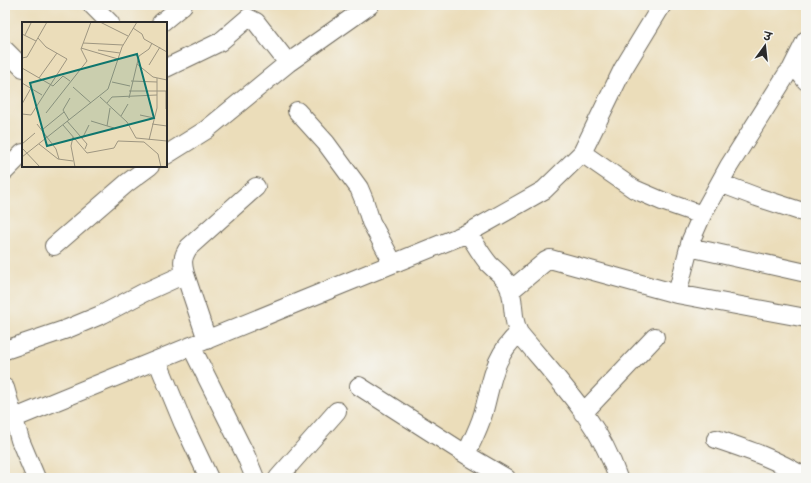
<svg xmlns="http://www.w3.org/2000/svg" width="811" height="483" font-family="'Shantell Sans','Playpen Sans Deva',sans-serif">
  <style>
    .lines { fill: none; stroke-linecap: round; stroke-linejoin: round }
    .minor-casing { stroke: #6e695d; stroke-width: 20 }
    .minor { stroke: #fff; stroke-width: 18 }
    .inset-road { fill: none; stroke: #9e9681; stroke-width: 1 }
    .view { fill: #0f766e; fill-opacity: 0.15; stroke: #0f766e; stroke-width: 2 }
    .inset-edge { fill: none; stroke: #2b2b2b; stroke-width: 2 }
  </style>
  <rect width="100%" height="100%" fill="#f6f6f2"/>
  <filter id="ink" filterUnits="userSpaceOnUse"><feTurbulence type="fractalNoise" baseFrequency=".025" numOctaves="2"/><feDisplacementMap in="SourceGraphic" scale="8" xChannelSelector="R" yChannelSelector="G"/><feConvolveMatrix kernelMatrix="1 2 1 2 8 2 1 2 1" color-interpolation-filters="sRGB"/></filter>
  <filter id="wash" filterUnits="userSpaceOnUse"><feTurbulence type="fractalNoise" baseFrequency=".012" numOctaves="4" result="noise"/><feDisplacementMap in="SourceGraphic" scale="16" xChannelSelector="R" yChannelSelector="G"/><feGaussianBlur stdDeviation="0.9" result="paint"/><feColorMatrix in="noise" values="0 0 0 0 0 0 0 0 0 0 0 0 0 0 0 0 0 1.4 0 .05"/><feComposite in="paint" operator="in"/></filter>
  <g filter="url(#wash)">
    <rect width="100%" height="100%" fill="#ebddba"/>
  </g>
  <g filter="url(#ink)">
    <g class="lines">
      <g class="minor-casing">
        <path id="minor" d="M92 5 110 23
          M161 23 183 5
          M5 50 23 68
          M166 68 220 42 248 18 256 22 288 63
          M791 70 806 40
          M297 111 326 143 359 188 364 200 371 222 393 263
          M582 153 634 189 662 201 702 215
          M166 155 206 130 288 63 370 5
          M5 171 23 153
          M720 183 757 197 806 213
          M468 233C475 243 481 255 489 264 496 271 504 276 508 285 516 300 510 316 519 333 556 378 600 422 618 478
          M54 246 127 183 150 166
          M689 247 806 273
          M510 291 546 261 550 259 677 294 806 318
          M677 294 691 240 702 215 729 166 787 74 791 70C799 70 802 75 806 81
          M207 340 185 274C182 263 182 257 189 247L256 187
          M191 346 246 456 255 478
          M5 350 67 329 103 314 143 293 185 274
          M157 360 183 423 209 478
          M359 386 470 457 506 478
          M5 388 20 440 36 478
          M583 413 655 337
          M5 422 468 233 544 190 582 153 623 69 662 5
          M716 439C749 450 776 459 806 478
          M466 454C472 441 479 428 483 414 492 382 493 356 519 333
          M278 478 337 411"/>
      </g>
      <use href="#minor" class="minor"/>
    </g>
  </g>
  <g transform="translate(22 22)">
    <rect width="145" height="145" fill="#ebddba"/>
    <path class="inset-road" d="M78 0 106 14M111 6 120 12 122 17 145 30M0 12 14 19M3 13 9 1M61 21 101 23M59 26 96 37M76 28 98 31M0 36 5 35 25 0M115 42 117 34 127 27 130 21M127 43 138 25M0 46 31 64 41 54 48 59M17 56 35 31M109 59 135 60M90 60 108 64M0 61 20 73M51 65 69 81M107 69H145M78 75 105 100 114 116 145 119M107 76 115 42 131 55 145 58M85 81 90 75 135 73M0 82 9 66M144 87V69M24 91 65 39 59 27 69 0M0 92 9 93 45 37 24 25 16 16M118 93 132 96M99 94 106 82M47 98 41 88 48 76M45 99 65 122 63 127M69 99 92 106M15 102 34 127 37 137M130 102 145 104M41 103 65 131 92 126 96 119 122 120 136 132 139 145M85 104 88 86M20 108 42 90M51 115 49 124 53 145M60 117 67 103M127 118 135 86V56M0 122 13 111M17 122 36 137 51 139M0 126 18 145M0 135 86 67 100 25 115 0"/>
    <path class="view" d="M115 32 132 96 25 124 8 61Z"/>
    <rect width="145" height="145" class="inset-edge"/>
  </g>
  <rect width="811" height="483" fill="none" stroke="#f6f6f2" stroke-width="20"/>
  <g transform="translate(765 46) rotate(15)" stroke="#f6f6f2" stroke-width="3" paint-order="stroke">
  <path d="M0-3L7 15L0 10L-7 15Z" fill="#2b2b2b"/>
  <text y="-6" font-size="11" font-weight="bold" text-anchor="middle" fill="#2b2b2b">उ</text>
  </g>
</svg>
